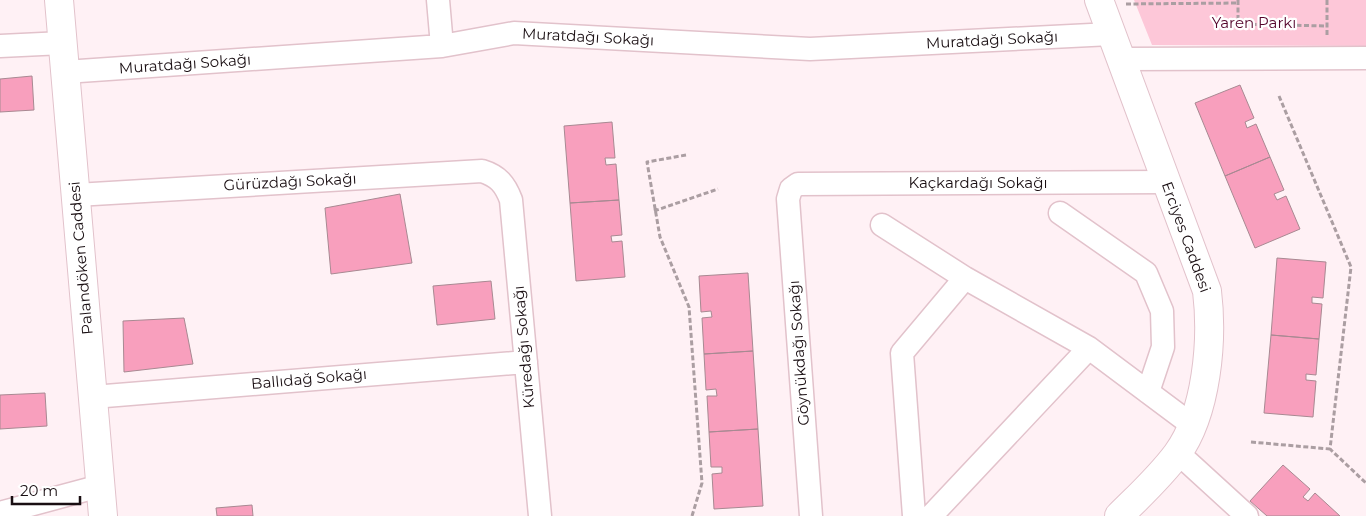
<svg xmlns="http://www.w3.org/2000/svg" width="1366" height="516" font-family="Montserrat,sans-serif">
  <style>
    .green { fill: #fdc7d8 }
    .building { fill: #f89fbd; stroke: #a88992 }
    .lines { fill: none; stroke-linecap: round; stroke-linejoin: round }
    .street-casing { stroke: #e2c2cb; stroke-width: 25 }
    .secondary-casing { stroke: #e2c2cb; stroke-width: 30 }
    .path { stroke: #ab9ea2; stroke-width: 3; stroke-dasharray: 5 2.5; stroke-linecap: butt }
    .street { stroke: #fff; stroke-width: 22 }
    .secondary { stroke: #fff; stroke-width: 28 }
    .labels { text-anchor: middle; stroke-width: 4.5; stroke-linejoin: round; paint-order: stroke }
    .park-label { font-size: 15px; fill: #54042b; stroke: #fff }
    .street-label { font-size: 15px; fill: #190e12; stroke: #fff }
  </style>
  <rect width="100%" height="100%" fill="#fff1f5"/>
  <path class="green" d="M1134 0H1366V46L1152 45Z"/>
  <path class="building" d="M32 76 34 110 0 112V79Z
    M1240 85 1254 118 1245 122 1247 128 1256 124 1270 157 1225 176 1195 103Z
    M612 122 615 158H605L606 165 616 164 619 200 570 203 564 126Z
    M1270 157 1284 190 1274 194 1277 200 1286 196 1300 229 1255 248 1225 176Z
    M400 194 412 263 331 274 325 208Z
    M619 200 622 235 611 236 612 242 622 241 625 277 576 281 570 203Z
    M1277 258 1326 262 1323 298 1312 297V303L1322 304 1319 339 1271 335Z
    M748 273 753 351 704 354 702 318 712 317 711 311 701 312 699 276Z
    M491 281 495 319 437 325 433 286Z
    M184 318 193 364 124 372 123 321Z
    M1271 335 1319 339 1316 375 1306 374V380L1316 381 1313 417 1264 413Z
    M753 351 758 429 709 432 707 396H717L716 389 706 390 704 354Z
    M45 393 47 426 0 429V395Z
    M758 429 763 506 714 509 712 474 722 473V467H711L709 432Z
    M1283 465 1310 489 1303 497 1308 501 1315 493 1340 516H1267L1250 501Z
    M252 505 253 516H217L216 508Z"/>
  <g class="lines">
    <g class="street-casing">
      <path id="street" d="M438 0 442 46
        M0 46 63 43
        M1121 59 1366 58
        M65 72 442 46 514 33 810 49 1111 34
        M76 195 482 171C498 176 505 184 511 200L540 516
        M1060 213 1146 273 1162 311 1163 347 1148 392
        M882 225 965 278 1089 348 1192 425
        M93 397 526 362
        M1178 453 1247 516
        M0 513 100 486
        M811 516 788 199 791 189 798 184 1166 182
        M914 516 902 353 965 278
        M931 516 1089 348"/>
    </g>
    <g class="secondary-casing">
      <path id="secondary" d="M59 0 103 516
        M1099 0 1207 291C1213 340 1207 413 1177 454 1160 477 1139 496 1119 516"/>
    </g>
    <path class="path" d="M1238 0V24L1327 26
      M1327 0V37
      M1126 4 1238 3
      M1279 96 1351 267 1330 449 1366 483
      M686 155 647 162 660 237 689 307 702 483 692 516
      M654 211 718 189
      M1251 442 1330 449"/>
    <use href="#street" class="street"/>
    <use href="#secondary" class="secondary"/>
  </g>
  <g class="labels">
    <g class="park-label">
      <text x="1254" y="28">Yaren Parkı</text>
    </g>
    <g class="street-label">
      <text transform="translate(588 37) rotate(3)" y="5">Muratdağı Sokağı</text>
      <text transform="translate(992 40) rotate(-3)" y="5">Muratdağı Sokağı</text>
      <text transform="translate(185 64) rotate(-4)" y="5">Muratdağı Sokağı</text>
      <text transform="translate(290 182) rotate(-3)" y="5">Gürüzdağı Sokağı</text>
      <text x="978" y="188">Kaçkardağı Sokağı</text>
      <text transform="translate(1186 237) rotate(70)" y="5">Erciyes Caddesi</text>
      <text transform="translate(81 258) rotate(-95)" y="5">Palandöken Caddesi</text>
      <text transform="translate(524 347) rotate(-95)" y="5">Küredağı Sokağı</text>
      <text transform="translate(799 353) rotate(-94)" y="5">Göynükdağı Sokağı</text>
      <text transform="translate(309 379) rotate(-5)" y="5">Ballıdağ Sokağı</text>
    </g>
  </g>
  <path d="M12 496v8h68v-8" fill="none" stroke="#190e12" stroke-width="2.5"/>
  <text x="20" y="496" font-size="15" fill="#190e12" stroke="#ffffff" stroke-width="4" paint-order="stroke">20 m</text>
</svg>
